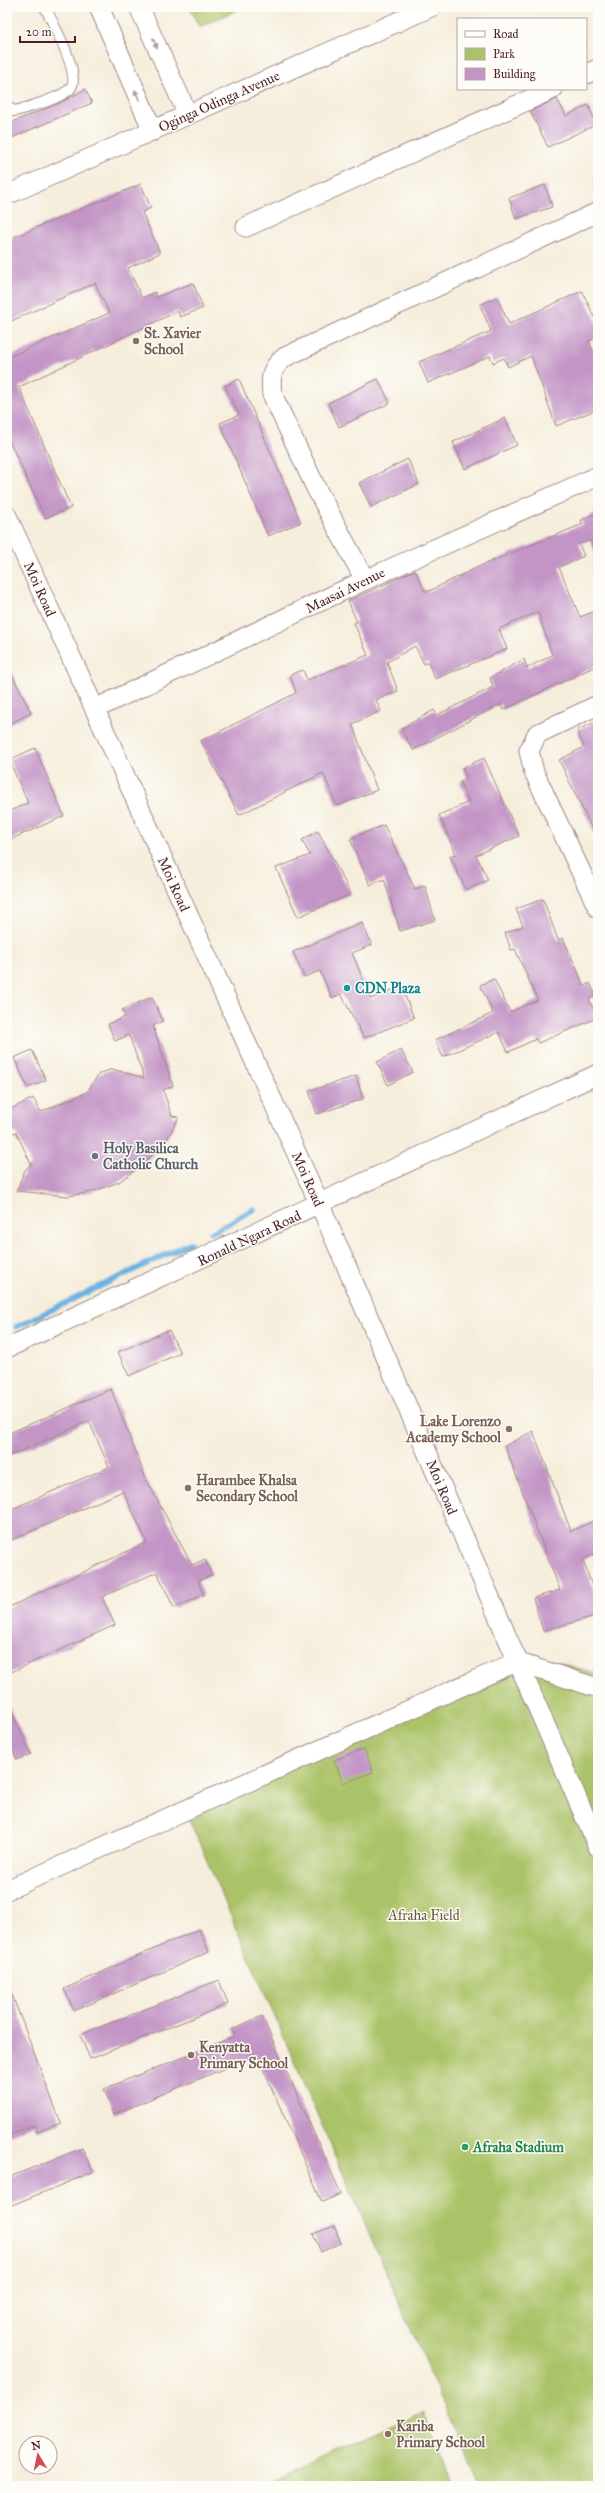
<svg xmlns="http://www.w3.org/2000/svg" width="605" height="2493" font-family="'IM FELL Great Primer',serif">
  <style>
    .green { fill: #abc368; stroke: #7a714a }
    .lines { fill: none; stroke-linecap: round; stroke-linejoin: round }
    .stream { stroke: #6cb1e2; stroke-width: 5.5 }
    .building { fill: #c395c6 }
    .lane-casing { stroke: #a08684; stroke-width: 12 }
    .street-casing { stroke: #a08684; stroke-width: 21 }
    .lane { stroke: #fff; stroke-width: 10 }
    .street { stroke: #fff; stroke-width: 19 }
    .oneway { fill: #ae9aa0 }
    .education-dot { fill: #8d6e63; stroke: #fdfcf7; stroke-width: 1.5 }
    .culture-dot { fill: #0f9aa8; stroke: #fdfcf7; stroke-width: 1.5 }
    .worship-dot { fill: #6b7280; stroke: #fdfcf7; stroke-width: 1.5 }
    .leisure-dot { fill: #2e9e5b; stroke: #fdfcf7; stroke-width: 1.5 }
    .labels { text-anchor: middle; stroke-width: 3; stroke-linejoin: round; paint-order: stroke }
    .street-label { font-size: 14px; fill: #4a1f2b; stroke: #fdfcf7 }
    .education-label { font-size: 14px; font-weight: bold; fill: #785e54; stroke: #fdfcf7; text-anchor: start }
    .culture-label { font-size: 14px; font-weight: bold; fill: #0d838f; stroke: #fdfcf7; text-anchor: start }
    .worship-label { font-size: 14px; font-weight: bold; fill: #5b616d; stroke: #fdfcf7; text-anchor: start }
    .park-label { font-size: 14px; fill: #6c5840; stroke: #fdfcf7 }
    .leisure-label { font-size: 14px; font-weight: bold; fill: #27864d; stroke: #fdfcf7; text-anchor: start }
  </style>
  <rect width="100%" height="100%" fill="#fdfcf7"/>
  <filter id="ink" filterUnits="userSpaceOnUse"><feTurbulence type="fractalNoise" baseFrequency=".025" numOctaves="2"/><feDisplacementMap in="SourceGraphic" scale="8" xChannelSelector="R" yChannelSelector="G"/><feConvolveMatrix kernelMatrix="1 2 1 2 8 2 1 2 1" color-interpolation-filters="sRGB"/></filter>
  <filter id="wash" filterUnits="userSpaceOnUse"><feTurbulence type="fractalNoise" baseFrequency=".012" numOctaves="4" result="noise"/><feDisplacementMap in="SourceGraphic" scale="16" xChannelSelector="R" yChannelSelector="G"/><feGaussianBlur stdDeviation="0.9" result="paint"/><feColorMatrix in="noise" values="0 0 0 0 0 0 0 0 0 0 0 0 0 0 0 0 0 1.4 0 .05"/><feComposite in="paint" operator="in"/></filter>
  <g filter="url(#wash)">
    <rect width="100%" height="100%" fill="#f6eedc"/>
    <path class="green" d="M190 7H244L199 27Z
      M522 1652 598 1674V2486H479L184 1808Z
      M423 2412 454 2486H252Z"/>
    <g class="lines">
      <path class="stream" d="M211 1233 254 1209
        M16 1327 190 1243"/>
    </g>
    <g id="blocks">
      <path class="building" d="M85 89 92 103 7 140V124L60 103Z
        M557 99 566 116 588 105 597 124 548 147 530 111Z
        M141 184 151 208 142 212 160 253 128 268 142 298 155 292 157 297 193 283 203 308 180 317 178 311 19 387 71 508 45 518 7 436V358L109 313 95 283 7 323V240Z
        M545 185 552 207 516 219 509 198Z
        M582 291 598 325V337L589 341 598 363V409L556 426 531 356 508 367 504 358 493 363 490 356 428 383 419 362 491 331 480 305 497 297 509 324Z
        M239 379 301 522 268 536 220 423 239 415 225 386Z
        M378 379 390 403 339 427 328 403Z
        M505 418 517 445 465 469 453 442Z
        M408 459 419 484 371 507 359 483Z
        M598 512V559L590 540 579 544 584 556 559 567 580 617 598 610V665L503 710 501 704 413 750 401 729 434 710 437 715 493 687 490 678 524 659 527 668 552 655 538 612 499 629 507 649 435 679 428 662 424 664 415 646 387 662 398 691 376 700 381 711 352 724 377 790 337 806 323 773 239 815 201 741 296 693 290 675 303 670 307 680 368 655 354 623 357 622 348 601 415 570 425 591H429L480 566 583 524 581 520Z
        M7 664 31 713 7 725Z
        M598 721V841L559 760 584 747 577 730Z
        M35 748 64 816 7 841V812L28 803 9 760Z
        M484 758 519 836 476 855 488 880 466 890 450 856 456 854 439 815 469 802 460 782 467 778 462 768Z
        M384 825 415 889 425 886 435 920 400 931 384 879 370 885 350 839Z
        M318 831 351 894 298 917 276 868 310 855 302 840Z
        M543 899 558 940 563 938 584 986 590 983 596 996 589 999 597 1018 538 1043 536 1039 508 1052 499 1032 443 1057 435 1040 493 1013 480 985 494 979 510 1012 538 1000 515 949 511 950 505 933 523 926 516 909Z
        M362 923 372 945 352 953 371 999 401 986 414 1018 364 1038 341 994 332 998 320 971 304 977 293 952Z
        M152 997 163 1021 153 1026 173 1086 163 1090 172 1116 179 1117 165 1142 141 1166 119 1182 91 1192 68 1196 16 1191 25 1170 31 1164 16 1132 7 1136V1111L33 1098 41 1112 87 1092 99 1074 112 1069 144 1078 129 1035 115 1041 108 1024 125 1017 122 1010Z
        M32 1050 46 1080 28 1088 14 1058Z
        M401 1050 413 1072 388 1085 377 1062Z
        M356 1076 363 1099 317 1114 309 1091Z
        M169 1330 180 1353 129 1376 118 1352Z
        M111 1389 147 1481 192 1565 205 1559 212 1575 198 1581 204 1595 174 1608 157 1572 102 1597 115 1625 7 1674V1608L147 1542 123 1491 7 1542V1511L109 1467 89 1421 7 1457V1434Z
        M533 1431 571 1531 598 1519V1552L583 1560 598 1603V1615L543 1631 533 1598 560 1590 505 1446Z
        M7 1702 31 1754 17 1760 7 1739Z
        M364 1749 373 1772 343 1783 334 1760Z
        M199 1929 209 1952 74 2011 64 1989Z
        M219 1980 228 2004 90 2059 80 2035Z
        M7 1982 61 2123 37 2132 34 2125 7 2136Z
        M262 2016 341 2194 322 2202 257 2055 114 2114 104 2089 235 2036 232 2029Z
        M82 2148 93 2172 7 2207V2178Z
        M334 2226 341 2243 321 2252 313 2234Z"/>
    </g>
  </g>
  <g filter="url(#ink)">
    <use href="#blocks" fill-opacity="0" stroke="#a08684" stroke-width="1"/>
    <g class="lines">
      <g class="lane-casing">
        <path id="lane" d="M7 106 13 111 19 110C34 105 56 100 69 90 84 78 52 22 45 7"/>
      </g>
      <g class="street-casing">
        <path id="street" d="M99 7 153 131
          M139 7 188 115
          M586 74 598 69
          M7 195 431 7
          M246 227 553 89
          M7 516 320 1205 598 1847
          M365 580 316 488 272 394C270 376 271 368 285 357L598 212
          M598 705 537 734 529 751 534 772 598 908
          M95 709 365 580 598 476
          M7 1348 598 1074
          M7 1890 516 1662 598 1688"/>
      </g>
      <use href="#lane" class="lane"/>
      <use href="#street" class="street"/>
    </g>
    <defs><path id="oneway-solid" d="M-6-.8H1V-3.2L6.5 0L1 3.2V.8H-6Z"/></defs>
    <g class="oneway">
      <use href="#oneway-solid" transform="translate(155 43) rotate(65)"/>
      <use href="#oneway-solid" transform="translate(137 95) rotate(-114)"/>
    </g>
  </g>
  <g class="education-dot">
    <circle cx="136" cy="341" r="4"/>
    <circle cx="509" cy="1429" r="4"/>
    <circle cx="188" cy="1488" r="4"/>
    <circle cx="191" cy="2055" r="4"/>
    <circle cx="388" cy="2434" r="4"/>
  </g>
  <circle class="culture-dot" cx="347" cy="988" r="4"/>
  <circle class="worship-dot" cx="95" cy="1156" r="4"/>
  <circle class="leisure-dot" cx="465" cy="2147" r="4"/>
  <g class="labels">
    <g class="street-label">
      <text transform="translate(219 101) rotate(-24)" y="5">Oginga Odinga Avenue</text>
      <text transform="translate(40 589) rotate(66)" y="5">Moi Road</text>
      <text transform="translate(345 590) rotate(-26)" y="5">Maasai Avenue</text>
      <text transform="translate(174 884) rotate(66)" y="5">Moi Road</text>
      <text transform="translate(308 1179) rotate(66)" y="5">Moi Road</text>
      <text transform="translate(249 1238) rotate(-25)" y="5">Ronald Ngara Road</text>
      <text transform="translate(442 1487) rotate(67)" y="5">Moi Road</text>
    </g>
    <g class="education-label">
      <text x="144" y="338">St. Xavier<tspan x="144" dy="16">School</tspan></text>
      <text x="501" y="1426" text-anchor="end">Lake Lorenzo<tspan x="501" dy="16">Academy School</tspan></text>
      <text x="196" y="1485">Harambee Khalsa<tspan x="196" dy="16">Secondary School</tspan></text>
      <text x="199" y="2052">Kenyatta<tspan x="199" dy="16">Primary School</tspan></text>
      <text x="396" y="2431">Kariba<tspan x="396" dy="16">Primary School</tspan></text>
    </g>
    <g class="culture-label">
      <text x="355" y="993">CDN Plaza</text>
    </g>
    <g class="worship-label">
      <text x="103" y="1153">Holy Basilica<tspan x="103" dy="16">Catholic Church</tspan></text>
    </g>
    <g class="park-label">
      <text x="424" y="1920">Afraha Field</text>
    </g>
    <g class="leisure-label">
      <text x="473" y="2152">Afraha Stadium</text>
    </g>
  </g>
  <rect width="605" height="2493" fill="none" stroke="#fdfcf7" stroke-width="24"/>
  <rect x="457" y="18" width="130" height="72" fill="#fdfcf7" stroke="#b5a4a5"/>
  <rect x="465" y="31" width="20" height="6" fill="#ffffff" stroke="#b5a4a5"/>
  <text x="493" y="38" font-size="12" fill="#4a1f2b">Road</text>
  <rect x="465" y="48" width="20" height="12" fill="#abc368" stroke="#b5a4a5"/>
  <text x="493" y="58" font-size="12" fill="#4a1f2b">Park</text>
  <rect x="465" y="68" width="20" height="12" fill="#c395c6" stroke="#b5a4a5"/>
  <text x="493" y="78" font-size="12" fill="#4a1f2b">Building</text>
  <g transform="translate(38 2455) rotate(350)"><circle r="19" fill="#fdfcf7" stroke="#b5a4a5"/>
  <path d="M0-3L7 15L0 10L-7 15Z" fill="#d1495b"/>
  <text y="-6" font-size="11" font-weight="bold" text-anchor="middle" fill="#4a1f2b">N</text>
  </g>
  <path d="M20 36v6h55v-6" fill="none" stroke="#4a1f2b" stroke-width="2"/>
  <text x="26" y="36" font-size="12" fill="#4a1f2b" stroke="#fdfcf7" stroke-width="3" paint-order="stroke">20 m</text>
</svg>
